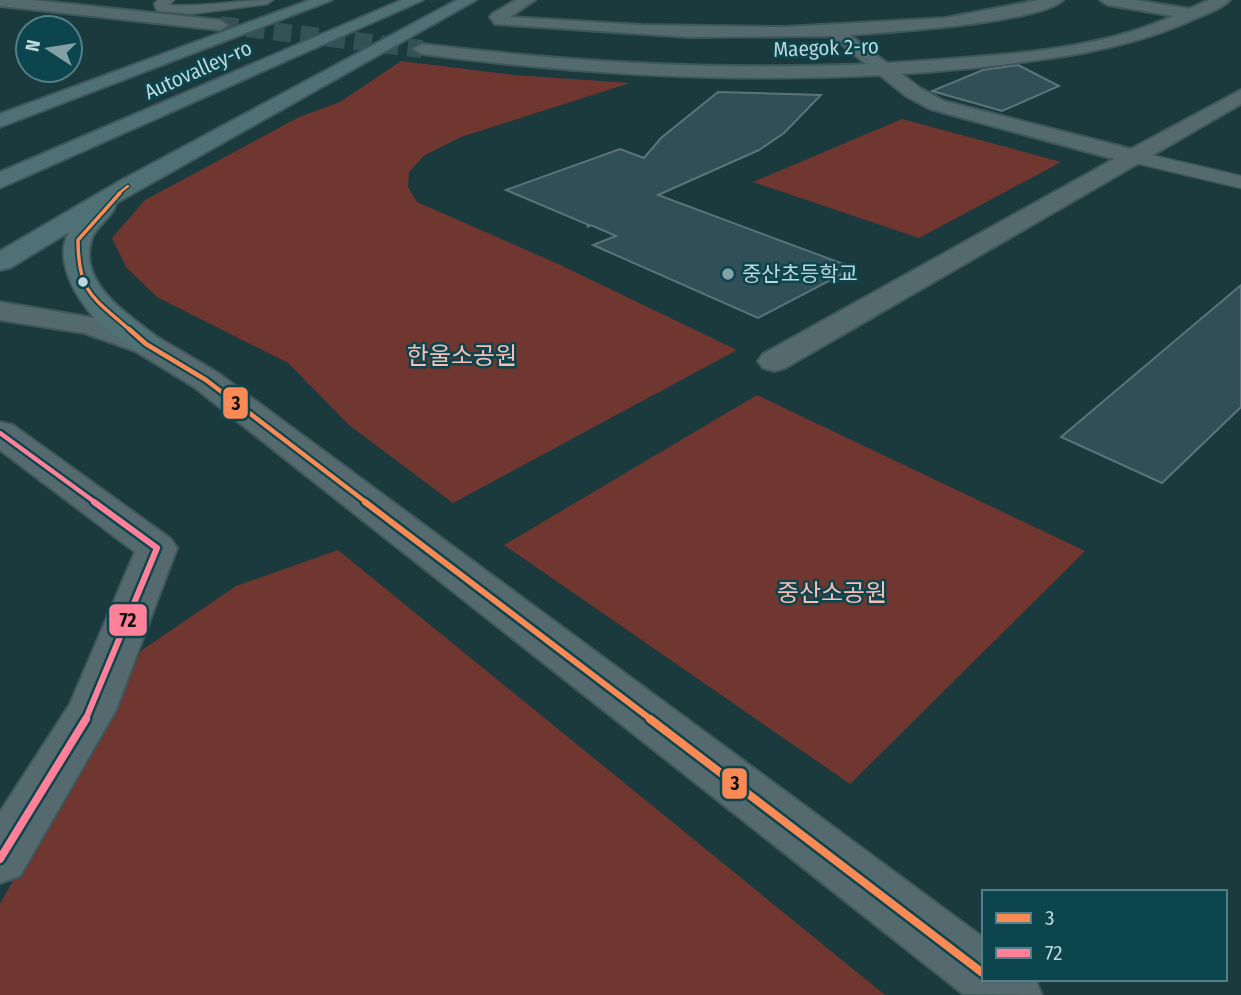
<svg xmlns="http://www.w3.org/2000/svg" width="1241" height="995" font-family="'Fira Sans Condensed','Noto Sans KR',sans-serif">
  <style>
    .green { fill: #703630 }
    .building { fill: #314f56; stroke: #5c7379; stroke-width: 2 }
    .lines { fill: none; stroke-linecap: round; stroke-linejoin: round }
    .tertiary-tunnel { stroke: #335256; stroke-width: 18; stroke-dasharray: 18 9; stroke-linecap: butt }
    .service-casing { stroke: #3e575b; stroke-width: 3 }
    .minor-casing { stroke: #3e575b; stroke-width: 4 }
    .tertiary-casing { stroke: #3e575b; stroke-width: 4 }
    .trunk-casing { stroke: #3e575b; stroke-width: 4 }
    .service { fill: #546a6e; fill-rule: evenodd }
    .minor { fill: #546a6e; fill-rule: evenodd }
    .tertiary { fill: #546a6e; fill-rule: evenodd }
    .trunk { fill: #4f7074; fill-rule: evenodd }
    .bus-1-far4-casing { stroke: #0c454d; stroke-width: 5 }
    .bus-1-far3-casing { stroke: #0c454d; stroke-width: 7 }
    .bus-1-far2-casing { stroke: #0c454d; stroke-width: 9 }
    .bus-1-far1-casing { stroke: #0c454d; stroke-width: 11 }
    .bus-1-casing { stroke: #0c454d; stroke-width: 13 }
    .bus-2-far2-casing { stroke: #0c454d; stroke-width: 9 }
    .bus-2-far1-casing { stroke: #0c454d; stroke-width: 11 }
    .bus-2-casing { stroke: #0c454d; stroke-width: 13 }
    .bus-1-far4 { stroke: #f98a56; stroke-width: 2.5 }
    .bus-1-far3 { stroke: #f98a56; stroke-width: 3.5 }
    .bus-1-far2 { stroke: #f98a56; stroke-width: 4.5 }
    .bus-1-far1 { stroke: #f98a56; stroke-width: 6 }
    .bus-1 { stroke: #f98a56; stroke-width: 8 }
    .bus-2-far2 { stroke: #ff8098; stroke-width: 4.5 }
    .bus-2-far1 { stroke: #ff8098; stroke-width: 6 }
    .bus-2 { stroke: #ff8098; stroke-width: 8 }
    .poi-dot { fill: #84a0a4; stroke: #0c454d; stroke-width: 2.5 }
    .bus-dot { fill: #bdd7db; stroke: #0c454d; stroke-width: 2.5 }
    .labels { text-anchor: middle; stroke-width: 5; stroke-linejoin: round; paint-order: stroke }
    .far-street-label { font-size: 21px; fill: #bdd7db; stroke: #0c454d }
    .far-poi-label { font-size: 21px; fill: #bdd7db; stroke: #0c454d; text-anchor: start }
    .park-label { font-size: 24px; fill: #f8beb5; stroke: #0c454d }
    .line-badge { stroke: #0c454d; stroke-width: 2.5 }
    .pale-badge-label { font-size: 19px; text-anchor: middle; font-weight: bold; fill: #111 }
  </style>
  <rect width="100%" height="100%" fill="#1b3a3e"/>
  <path class="green" d="M401 61 514 75 630 83 461 137 425 155 409 172 408 187 417 202 556 263 737 350 453 503 349 425 288 363 157 297 126 267 112 238 145 200 299 117 340 102Z
    M902 119 1061 162 919 238 753 182Z
    M757 395 1085 551 850 784 504 545Z
    M338 550 885 995H0V904L142 650 236 586Z"/>
  <path class="building" d="M1018 65 1059 86 1002 111 932 91 983 70Z
    M718 92 821 95 784 133 759 150 658 195 854 268 758 318 593 245 616 236 591 225 587 227 589 225 506 190 620 149 644 158 661 138Z
    M1241 285V407L1162 483 1061 437Z"/>
  <g class="lines">
    <path class="tertiary-tunnel" d="M220 25 422 49"/>
    <g class="service-casing">
      <path id="service" d="M158 0H174L169 5C204 7 238 0 273 0L267 4 192 14 157 11 154 4Z
        M1134 151 1241 176V188L1127 161 1125 157 1127 153Z"/>
    </g>
    <g class="minor-casing">
      <path id="minor" d="M516 0H535L510 17 642 25 784 27 945 18 1039 0H1063C1039 23 888 32 850 35L920 88 944 101 1131 149 1241 90V104L785 368 774 371 763 368 758 361 763 354 1114 159 930 109 906 96 831 36 689 37 495 24 490 17 492 14Z
        M1100 0H1135L1191 9 1199 14 1191 19 1108 5Z
        M0 422 13 425 171 539 177 548 116 710 20 876 0 883V812L70 704 135 552 0 450Z"/>
    </g>
    <g class="tertiary-casing">
      <path id="tertiary" d="M0 0H33L220 20 228 25 220 30 0 6Z
        M1209 0H1230C1219 11 1197 17 1183 24 1119 51 1050 59 982 67 795 87 608 78 422 54L413 49 422 44C593 65 764 73 936 60 1000 55 1069 51 1130 32 1158 24 1183 11 1209 0Z
        M0 302 100 319 157 337 218 373 984 938V979H1035L1042 995 963 994 194 387 135 351 84 333 0 320Z"/>
    </g>
    <g class="trunk-casing">
      <path id="trunk" d="M310 0H332L0 127V114Z
        M402 0H423L0 188V172Z
        M457 0H476L116 203C114 216 97 225 92 238 76 283 128 314 157 337L162 344 157 351C119 360 43 276 69 232L10 268 0 270V251L120 181Z"/>
    </g>
    <use href="#service" class="service"/>
    <use href="#minor" class="minor"/>
    <use href="#tertiary" class="tertiary"/>
    <use href="#trunk" class="trunk"/>
    <g class="bus-1-far4-casing">
      <path id="bus-1-far4" d="M118 194 128 186"/>
    </g>
    <g class="bus-1-far3-casing">
      <path id="bus-1-far3" d="M120 193 78 240C78 294 94 298 131 331"/>
    </g>
    <g class="bus-1-far2-casing">
      <path id="bus-1-far2" d="M129 329 146 344 206 380 367 503"/>
    </g>
    <g class="bus-1-far1-casing">
      <path id="bus-1-far1" d="M365 502 653 721"/>
    </g>
    <g class="bus-1-casing">
      <path id="bus-1" d="M650 719 984 974"/>
    </g>
    <g class="bus-2-far2-casing">
      <path id="bus-2-far2" d="M0 433 96 503"/>
    </g>
    <g class="bus-2-far1-casing">
      <path id="bus-2-far1" d="M85 721 157 548 94 502"/>
    </g>
    <g class="bus-2-casing">
      <path id="bus-2" d="M0 859 86 719"/>
    </g>
    <use href="#bus-1-far4" class="bus-1-far4"/>
    <use href="#bus-1-far3" class="bus-1-far3"/>
    <use href="#bus-1-far2" class="bus-1-far2"/>
    <use href="#bus-1-far1" class="bus-1-far1"/>
    <use href="#bus-1" class="bus-1"/>
    <use href="#bus-2-far2" class="bus-2-far2"/>
    <use href="#bus-2-far1" class="bus-2-far1"/>
    <use href="#bus-2" class="bus-2"/>
  </g>
  <circle class="poi-dot" cx="728" cy="274" r="7"/>
  <circle class="bus-dot" cx="83" cy="282" r="6"/>
  <g class="labels">
    <g class="far-street-label">
      <text transform="translate(826 48) rotate(-2)" y="7">Maegok 2-ro</text>
      <text transform="translate(198 70) rotate(-24)" y="7">Autovalley-ro</text>
    </g>
    <g class="far-poi-label">
      <text x="742" y="281">중산초등학교</text>
    </g>
    <g class="park-label">
      <text x="462" y="364">한울소공원</text>
      <text x="832" y="601">중산소공원</text>
    </g>
  </g>
  <g class="line-badge">
    <rect x="222" y="386" width="27" height="34" rx="7" fill="#f98a56"/>
    <rect x="108" y="603" width="40" height="34" rx="7" fill="#ff8098"/>
    <rect x="721" y="767" width="27" height="33" rx="7" fill="#f98a56"/>
  </g>
  <g class="pale-badge-label">
    <text x="236" y="410">3</text>
    <text x="128" y="627">72</text>
    <text x="735" y="790">3</text>
  </g>
  <rect x="982" y="890" width="245" height="91" fill="#0c454d" stroke="#537f86" stroke-width="2"/>
  <rect x="996" y="913" width="35" height="10" fill="#f98a56" stroke="#537f86" stroke-width="2"/>
  <text x="1045" y="925" font-size="21" fill="#bdd7db">3</text>
  <rect x="996" y="948" width="35" height="10" fill="#ff8098" stroke="#537f86" stroke-width="2"/>
  <text x="1045" y="960" font-size="21" fill="#bdd7db">72</text>
  <g transform="translate(49 49) rotate(282)"><circle r="33" fill="#0c454d" stroke="#537f86" stroke-width="2"/>
  <path d="M0-5L12 26L0 18L-12 26Z" fill="#84a0a4"/>
  <text y="-10" font-size="19" font-weight="bold" text-anchor="middle" fill="#bdd7db">N</text>
  </g>
</svg>
